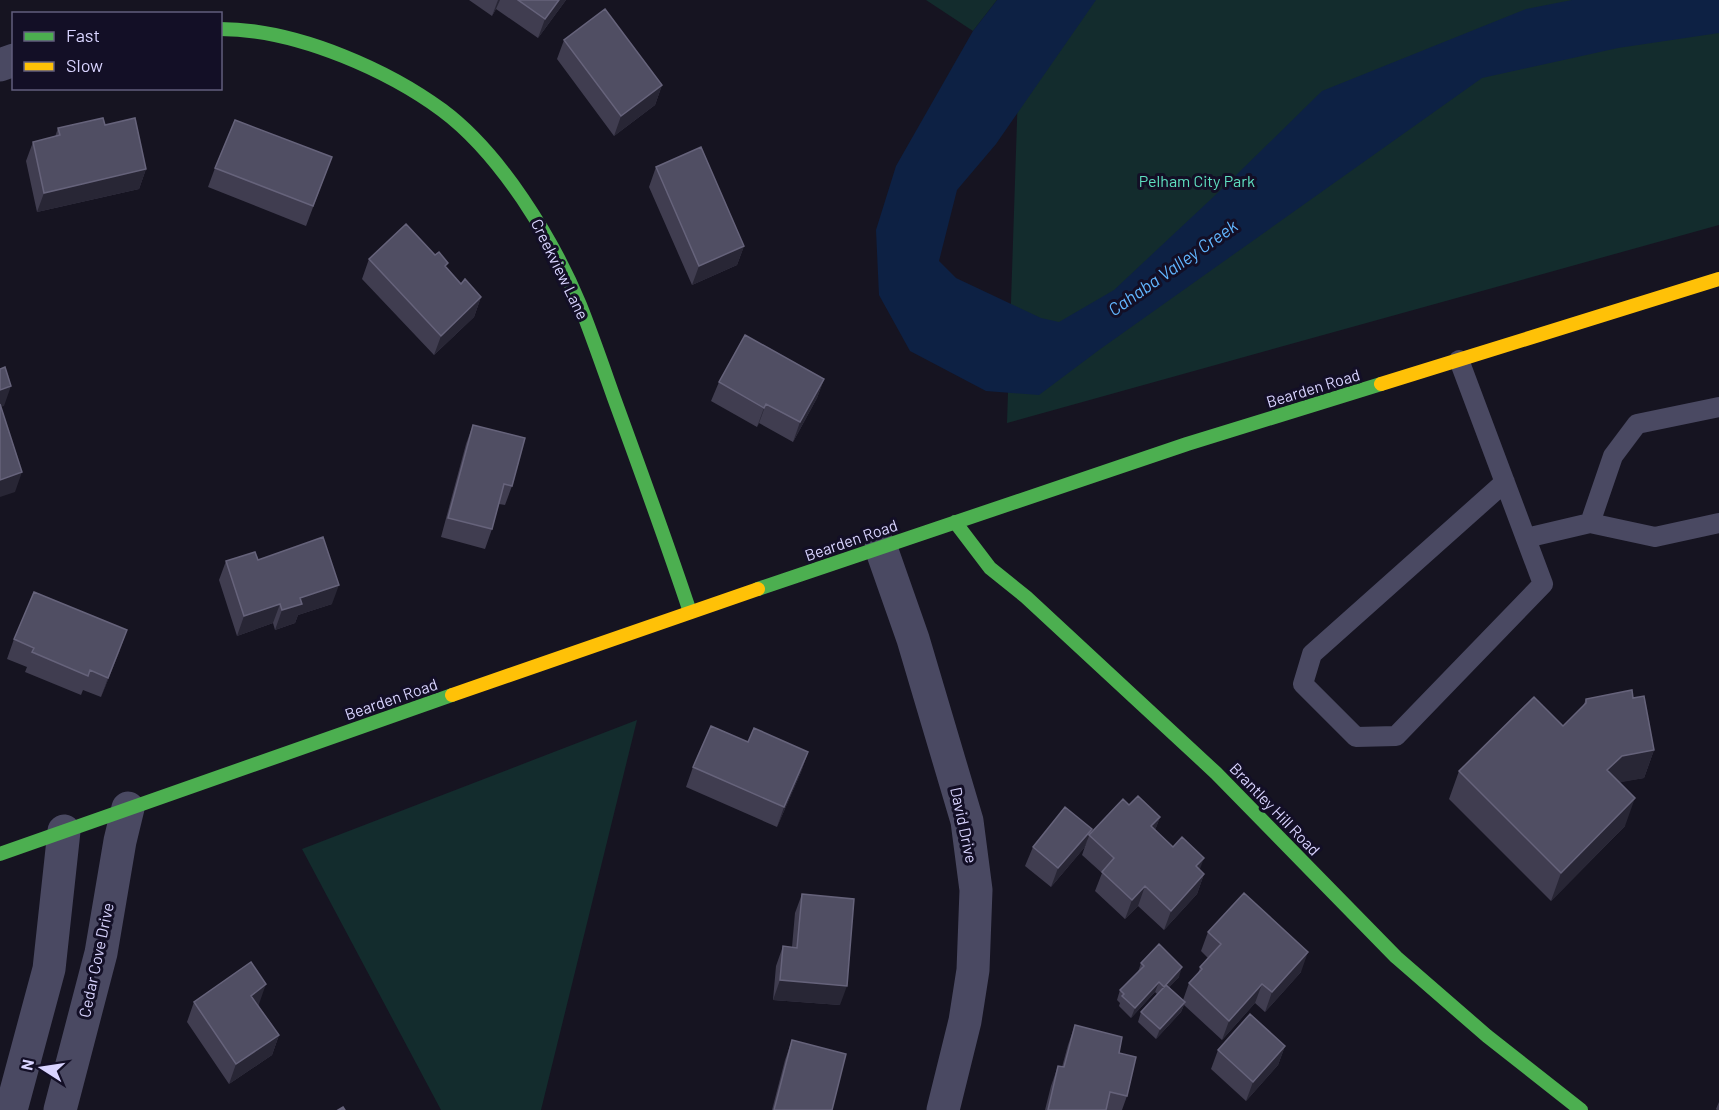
<svg xmlns="http://www.w3.org/2000/svg" width="1719" height="1110" font-family="Barlow,sans-serif">
  <style>
    .green { fill: #132c2d }
    .water { fill: #0d2144 }
    .lines { fill: none; stroke-linecap: round; stroke-linejoin: round }
    .lane { stroke: #4a4962; stroke-width: 20 }
    .street { stroke: #4a4962; stroke-width: 33 }
    .fast { stroke: #4caf50; stroke-width: 14 }
    .slow { stroke: #ffc107; stroke-width: 14 }
    .wall { fill: #403d50 }
    .shaded-wall { fill: #282635 }
    .building { fill: #504e63; stroke: #66637b; stroke-width: 1.5 }
    .labels { text-anchor: middle; stroke-width: 6; stroke-linejoin: round; paint-order: stroke }
    .park-label { font-size: 16px; fill: #5fe0c0; stroke: #130f26 }
    .street-label { font-size: 16px; fill: #d9d4ff; stroke: #130f26 }
    .water-label { font-size: 18px; font-style: italic; fill: #62b6ff; stroke: #130f26 }
  </style>
  <rect width="100%" height="100%" fill="#161421"/>
  <path class="green" d="M926 0H997L973 31Z
    M1021 0H1719V225L1007 423Z
    M637 720 541 1110H441L302 849Z"/>
  <path class="water" d="M997 0H1096L996 144 957 190 939 261 956 278 1041 318 1059 322 1114 290 1225 186 1322 91 1526 9 1572 0H1719V33L1618 48 1482 78 1099 350 1039 395 986 391 910 351 879 295 876 230 896 166 973 31Z"/>
  <g class="lines">
    <path class="lane" d="M1459 360 1543 584 1396 736 1356 737 1303 684 1312 654 1505 482
      M1590 523 1613 456 1637 424 1719 407
      M1526 538 1590 523 1655 537 1719 523"/>
    <path class="street" d="M0 65 14 60
      M881 548 913 639 967 821 976 890 973 970 965 1021 943 1110
      M11 1110 49 969 64 831
      M60 1110 101 953 120 841 128 808"/>
    <path class="fast" d="M220 29C263 29 303 40 343 56 378 70 412 88 442 110 500 153 553 239 580 305 592 335 603 367 614 398 640 469 666 540 690 612
      M955 522 990 568 1026 597 1216 773 1396 957 1487 1036 1581 1110
      M758 589 1187 444 1381 384
      M0 854 452 695"/>
    <path class="slow" d="M1381 384 1719 279
      M452 695 758 589"/>
  </g>
  <path class="wall" d="M469 0H566L538 38 496 9 492 16Z
    M564 40 662 85 655 105 614 136 557 59Z
    M105 125 146 169 139 189 37 212 26 161 33 142 55 137 58 128Z
    M332 157 306 226 208 187 215 168Z
    M656 167 744 246 737 265 692 285 649 187Z
    M369 259 446 268 461 284 481 297 474 317 434 355 362 279Z
    M824 379 817 398 793 442 759 423 757 427 711 401 719 382Z
    M473 425 512 486 505 505 499 504 492 529 485 549 441 537 466 444Z
    M258 560 332 604 298 615 295 623 275 630 273 623 237 636 219 580 226 561Z
    M14 639 120 650 101 697 83 690 81 695 25 672 27 667 7 659Z
    M1633 698 1654 750 1644 778 1619 782 1625 826 1551 901 1449 799 1459 771 1563 726 1583 706 1586 699Z
    M748 742 808 752 801 772 777 827 686 787 693 767Z
    M1129 805 1160 817 1155 830 1204 874 1197 894 1164 930 1138 906 1125 919 1095 891 1102 873 1082 855 1089 835Z
    M1092 829 1084 848 1051 887 1025 866 1033 847Z
    M802 894 840 1005 773 1000 776 966 783 946 792 947 795 913Z
    M1208 932 1301 972 1265 1012 1255 1003 1222 1040 1184 1005 1181 1012 1156 1039 1138 1022 1141 1012 1157 994 1155 992 1131 1018 1119 1006 1120 1003 1117 1000 1120 990 1138 972 1141 963 1179 977 1169 987 1183 1000 1189 983 1198 974 1200 967 1208 958 1201 951Z
    M194 1002 259 1004 258 1005 279 1035 272 1055 229 1084 187 1022Z
    M1075 1025 1127 1096 1122 1110H1045L1051 1086 1058 1066 1062 1067 1068 1045Z
    M792 1040 832 1110H772L785 1060Z
    M1285 1046 1278 1065 1246 1101 1211 1069 1218 1050Z
    M1719 1102V1110H1717L1716 1109Z"/>
  <path class="shaded-wall" d="M498 0H500L496 9 492 16Z
    M559 0H566L538 38 545 19Z
    M662 85 655 105 614 136 621 116Z
    M146 169 139 189 37 212 44 193Z
    M744 246 737 265 692 285 699 266Z
    M481 297 474 317 434 355 441 336Z
    M824 379 817 398 793 442 800 422Z
    M11 386 4 406 0 407V390Z
    M766 404 759 423 757 427 764 408Z
    M22 472 15 492 0 497V480Z
    M339 585 332 604 298 615 295 623 275 630 282 610 300 598Z
    M280 604 273 623 237 636 244 616Z
    M127 630 120 650 101 697 108 678Z
    M1654 750 1644 778 1612 784 1607 770 1622 756Z
    M808 752 801 772 777 827 784 807Z
    M1635 798 1625 826 1551 901 1561 873Z
    M1160 817 1153 836 1151 826Z
    M1092 829 1084 848 1051 887 1058 868Z
    M1204 858 1197 877 1196 866Z
    M1204 874 1197 894 1164 930 1171 911Z
    M1145 886 1138 906 1125 919 1132 900Z
    M1308 952 1301 972 1265 1012 1272 992Z
    M1182 967 1179 977 1160 997 1164 987Z
    M780 980 847 986 840 1005 773 1000Z
    M1159 982 1155 992 1131 1018 1135 1008Z
    M266 984 259 1004 244 1015 251 996Z
    M1262 984 1255 1003 1222 1040 1229 1021Z
    M1185 1002 1181 1012 1156 1039 1160 1029Z
    M279 1035 272 1055 229 1084 236 1064Z
    M1285 1046 1278 1065 1246 1101 1253 1082Z"/>
  <path class="building" d="M518 0H559L545 19Z
    M605 9 662 85 621 116 564 40Z
    M103 118 105 125 135 118 146 169 44 193 33 142 60 135 58 128Z
    M235 120 332 157 313 206 215 168Z
    M701 147 744 246 699 266 656 167Z
    M406 224 435 255 439 252 448 263 445 266 461 284 465 279 481 297 441 336 369 259Z
    M745 335 824 379 800 422 766 404 764 408 719 382Z
    M5 367 11 386 0 390V369Z
    M0 404 22 472 0 480Z
    M473 425 525 438 512 486 504 484 492 529 448 518Z
    M323 537 339 585 300 598 302 604 282 610 280 604 244 616 226 561 255 552 258 560Z
    M34 592 127 630 108 678 90 670 88 676 32 652 34 648 14 639Z
    M1632 690 1633 698 1644 696 1654 750 1622 756 1607 770 1635 798 1561 873 1459 771 1534 697 1563 726 1586 703V699Z
    M711 726 748 742 754 728 808 752 784 807 693 767Z
    M1138 796 1160 817 1151 826 1173 847 1182 837 1204 858 1196 866 1204 874 1171 911 1145 886 1132 900 1102 872 1114 858 1089 835 1123 799 1129 805Z
    M1065 807 1092 829 1058 868 1033 847Z
    M1244 893 1308 952 1272 992 1262 984 1229 1021 1189 983 1202 969 1200 967 1221 944 1208 932Z
    M802 894 854 899 847 986 780 980 783 946 797 948Z
    M1159 944 1182 967 1164 987 1159 982 1135 1008 1122 996 1124 994 1120 990 1144 966 1141 963Z
    M251 962 266 984 251 996 279 1035 236 1064 194 1002Z
    M1166 985 1185 1002 1160 1029 1141 1012Z
    M1250 1014 1285 1046 1253 1082 1218 1050Z
    M1075 1025 1122 1037 1119 1053 1136 1057 1127 1096 1110 1092 1106 1110H1048L1058 1066 1064 1067Z
    M792 1040 846 1054 832 1110H774Z
    M343 1107 345 1110H338Z"/>
  <g class="labels">
    <g class="park-label">
      <text x="1197" y="187">Pelham City Park</text>
    </g>
    <g class="street-label">
      <text transform="translate(560 269) rotate(64)" y="6">Creekview Lane</text>
      <text transform="translate(1313 388) rotate(-17)" y="6">Bearden Road</text>
      <text transform="translate(851 540) rotate(-19)" y="6">Bearden Road</text>
      <text transform="translate(391 699) rotate(-19)" y="6">Bearden Road</text>
      <text transform="translate(1275 809) rotate(46)" y="6">Brantley Hill Road</text>
      <text transform="translate(964 825) rotate(78)" y="6">David Drive</text>
      <text transform="translate(96 960) rotate(-78)" y="6">Cedar Cove Drive</text>
    </g>
    <g class="water-label">
      <text transform="translate(1173 268) rotate(-35)" y="6">Cahaba Valley Creek</text>
    </g>
  </g>
  <rect x="12" y="12" width="210" height="78" fill="#130f26" stroke="#625e7d" stroke-width="1.5"/>
  <rect x="24" y="32" width="30" height="9" fill="#4caf50" stroke="#625e7d" stroke-width="1.5"/>
  <text x="66" y="42" font-size="18" fill="#d9d4ff">Fast</text>
  <rect x="24" y="62" width="30" height="9" fill="#ffc107" stroke="#625e7d" stroke-width="1.5"/>
  <text x="66" y="72" font-size="18" fill="#d9d4ff">Slow</text>
  <g transform="translate(42 1068) rotate(282)" stroke="#130f26" stroke-width="4.5" paint-order="stroke">
  <path d="M0-4.5L10 22L0 15L-10 22Z" fill="#d9d4ff"/>
  <text y="-9" font-size="16" font-weight="bold" text-anchor="middle" fill="#d9d4ff">N</text>
  </g>
</svg>
